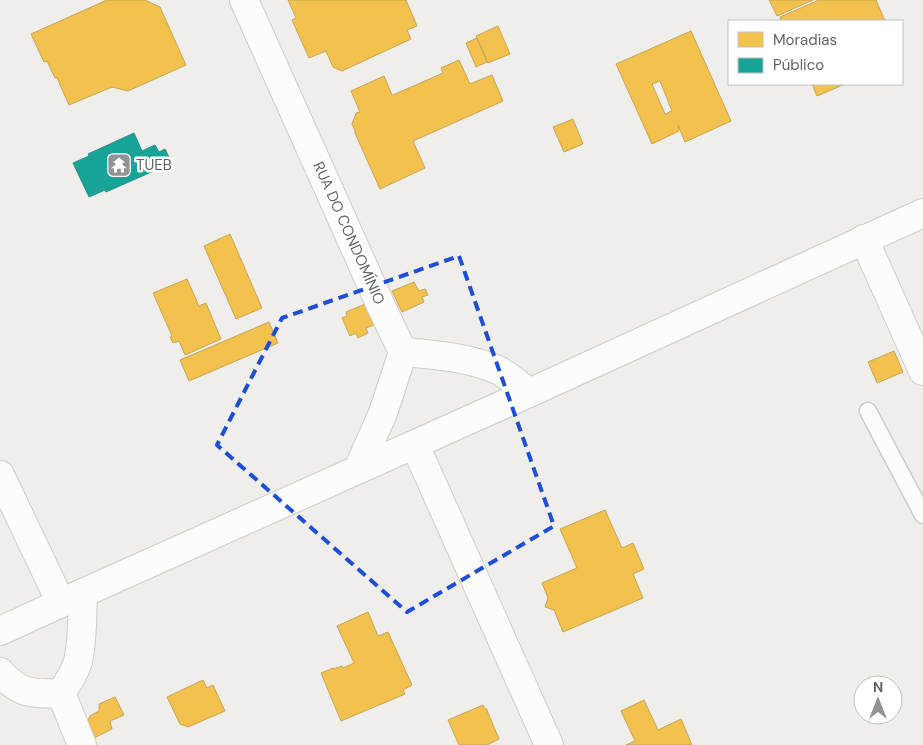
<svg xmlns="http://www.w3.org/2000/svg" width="923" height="745" font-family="'DM Sans',sans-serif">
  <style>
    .homes { fill: #f2c14e; stroke: #c6a556; fill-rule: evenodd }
    .public { fill: #17a398; stroke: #2d908a }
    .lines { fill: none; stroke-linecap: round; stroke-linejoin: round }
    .lane-casing { stroke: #cbcccc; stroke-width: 19 }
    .street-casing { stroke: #cbcccc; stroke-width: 30 }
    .secondary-casing { stroke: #cacacb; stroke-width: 30 }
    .lane { stroke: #fdfcfc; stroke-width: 16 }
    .street { stroke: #fdfcfc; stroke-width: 28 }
    .secondary { stroke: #fdfcfc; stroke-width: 28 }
    .marked { fill: none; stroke: #1d4ed8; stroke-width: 4; stroke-dasharray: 10 6; stroke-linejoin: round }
    .labels { text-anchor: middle; stroke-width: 5; stroke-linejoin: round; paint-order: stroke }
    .poi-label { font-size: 15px; fill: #5f6368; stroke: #fff; text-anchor: start }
    .street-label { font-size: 15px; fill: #5f6368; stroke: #fff }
  </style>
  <rect width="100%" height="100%" fill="#efeeea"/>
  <path class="homes" d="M107 0H145L160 7 186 65 128 91 112 87 69 105 57 78H55L47 61 44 62 31 34Z
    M288 0H406L417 26 407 30 411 39 342 71 333 67 326 51 309 58 292 20 296 18Z
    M769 0H813L777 16Z
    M819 0H876L885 21H781L780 17Z
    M498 26 510 54 488 63 476 36Z
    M691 31 731 121 685 142 678 125 679 131 652 144 616 64ZM660 81 672 111 665 114 652 84Z
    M477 38 487 62 476 67 466 43Z
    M459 60 470 84 492 75 503 101 413 141 425 168 380 189 355 133V131L352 124 356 113 360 112 351 91 384 76 392 95H393L443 73 441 68Z
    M812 84H845L817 96Z
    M573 119 583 144 564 152 553 127Z
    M230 234 262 308 236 319 204 246Z
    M187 279 199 306 206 303 221 339 185 355 179 341 173 343 170 337 172 336 153 293Z
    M414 282 419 291 425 289 428 295 422 297 424 302 402 312 392 291Z
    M365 304 374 325 366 328 368 333 358 338 356 333 350 336 342 318 347 316 346 312Z
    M269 322 278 343 189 381 180 360Z
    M894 351 903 372 877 383 868 362Z
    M605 510 622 548 633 543 644 569 633 574 643 598 563 632 554 610 545 607 548 598 542 583 577 568 560 529Z
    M368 612 378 636 388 632 412 685 403 690 405 694 341 721 321 673 333 668V669L342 666 343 668 354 663 337 626Z
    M203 680 207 688 213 685 225 711 188 727 180 724 167 697Z
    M115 697 124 715 110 721 112 729 94 738 87 723 90 716 99 711V704Z
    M644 700 658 730 681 719 692 745H626L635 741 621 711Z
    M483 705 485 709 486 708 499 739 487 745H459L448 720Z"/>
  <path class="public" d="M134 133 142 151 155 145 159 152 165 149 171 161 164 164 165 166 106 192 105 190 89 197 73 163 89 156 88 154Z"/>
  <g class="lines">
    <g class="lane-casing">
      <path id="lane" d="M868 411 923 515"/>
    </g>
    <g class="street-casing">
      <path id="street" d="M244 0 381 306 403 352 383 413 358 469
        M864 239 923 371
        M403 352C435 355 468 357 498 370 508 375 520 386 529 393
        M415 445 549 745
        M0 475 61 603
        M0 672C20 695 33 694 61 693
        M61 693C68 683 75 672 78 661 83 640 82 614 83 593
        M61 693 82 745"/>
    </g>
    <g class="secondary-casing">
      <path id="secondary" d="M0 631 83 593 529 393 923 213"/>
    </g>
    <use href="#lane" class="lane"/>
    <use href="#street" class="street"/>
    <use href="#secondary" class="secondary"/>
  </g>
  <path class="marked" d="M459 256 554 526 407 612 217 445 282 318Z"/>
  <defs>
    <g id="temple-square" transform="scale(1.25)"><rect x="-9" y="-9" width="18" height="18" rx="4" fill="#919496" stroke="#fff"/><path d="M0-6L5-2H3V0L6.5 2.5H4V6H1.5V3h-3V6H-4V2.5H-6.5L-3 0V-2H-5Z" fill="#fff"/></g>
  </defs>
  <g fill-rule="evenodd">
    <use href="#temple-square" x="119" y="165"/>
  </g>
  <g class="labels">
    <g class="poi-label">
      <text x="136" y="170">TUEB</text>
    </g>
    <g class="street-label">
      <text transform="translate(349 233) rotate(66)" y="5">RUA DO CONDOMÍNIO</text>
    </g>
  </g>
  <rect x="728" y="20" width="175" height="65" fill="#ffffff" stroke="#bfc1c3"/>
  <rect x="738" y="32" width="25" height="15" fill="#f2c14e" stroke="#bfc1c3"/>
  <text x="773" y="45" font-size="15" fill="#5f6368">Moradias</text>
  <rect x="738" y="58" width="25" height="15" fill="#17a398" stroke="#bfc1c3"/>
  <text x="773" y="70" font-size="15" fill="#5f6368">Público</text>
  <g transform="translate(878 700)"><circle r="24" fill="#ffffff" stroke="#bfc1c3"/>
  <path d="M0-4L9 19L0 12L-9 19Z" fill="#919496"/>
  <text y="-8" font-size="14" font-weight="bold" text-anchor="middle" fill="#5f6368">N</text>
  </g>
</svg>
